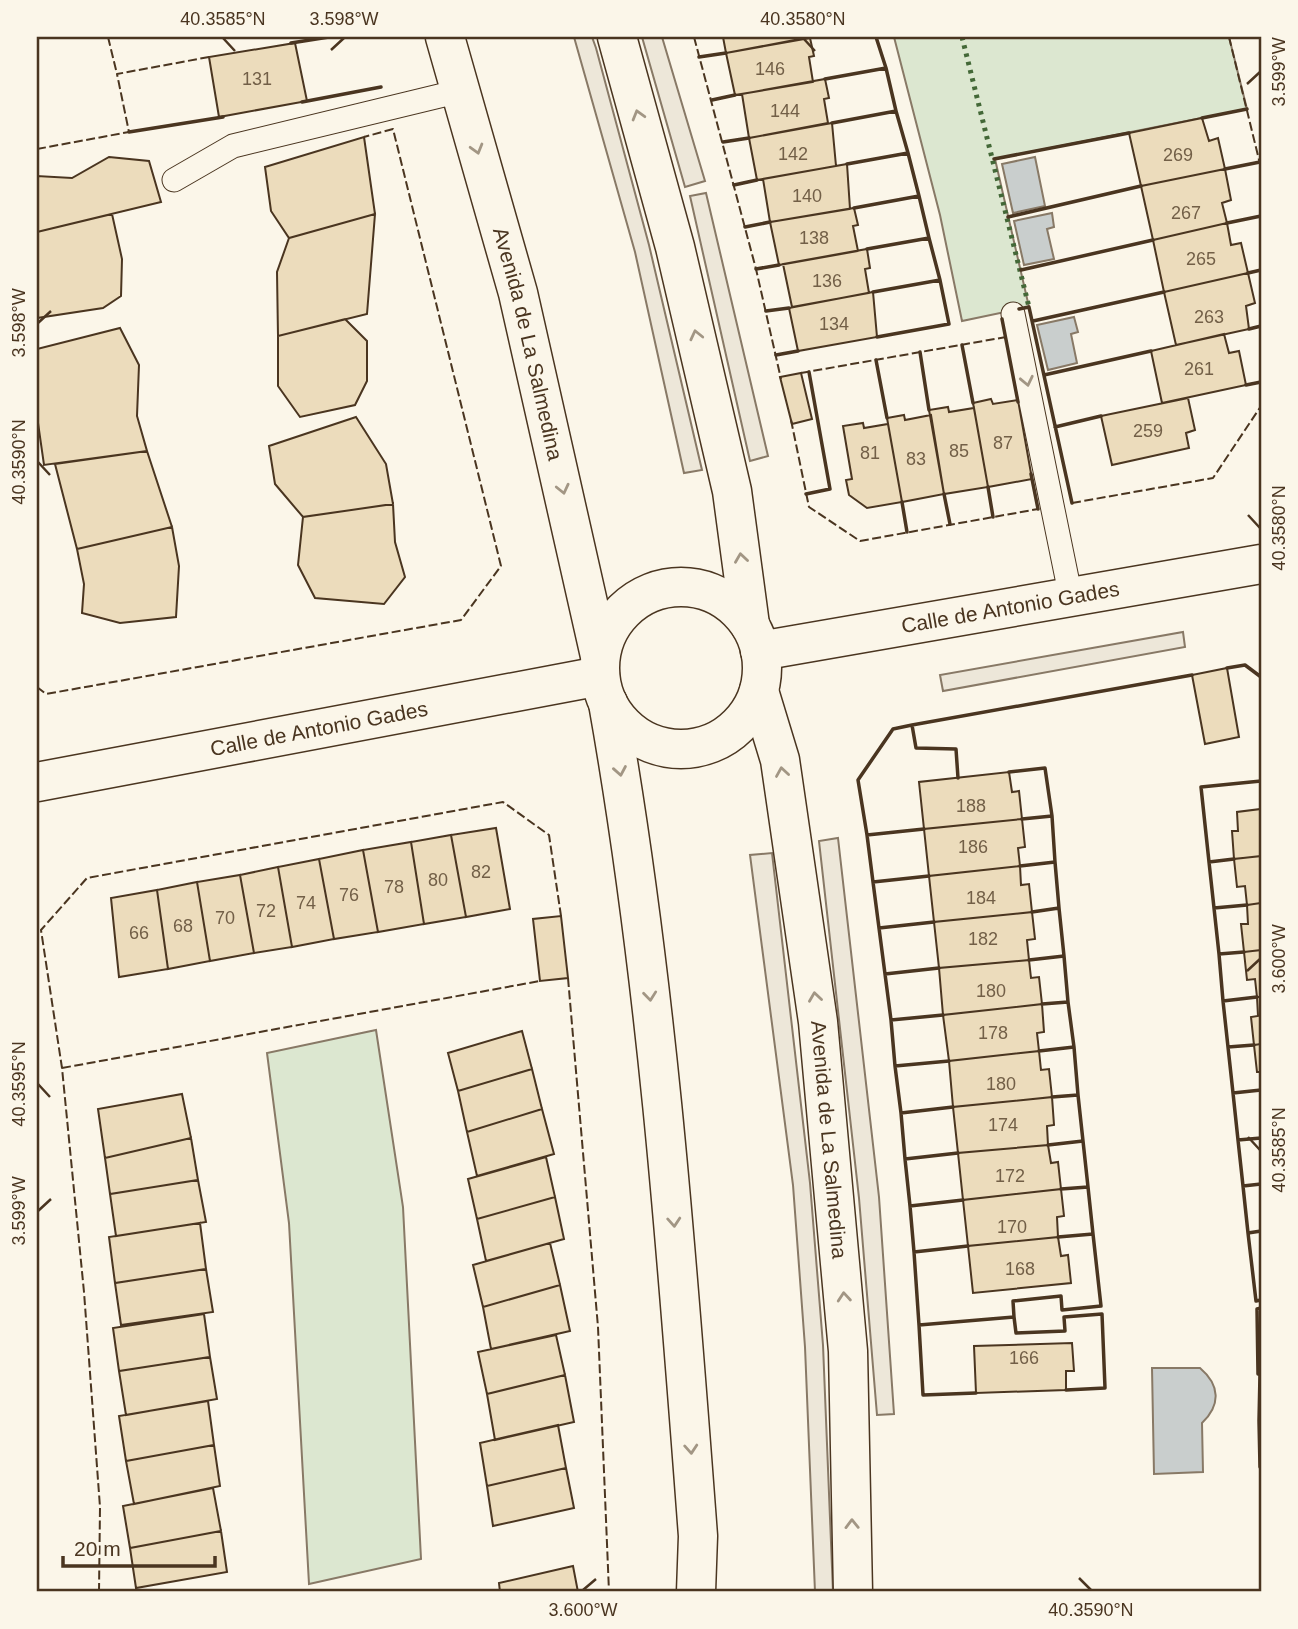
<svg xmlns="http://www.w3.org/2000/svg" width="1298" height="1629" font-family="Helvetica,sans-serif">
  <style>
    .green { fill: #dce7d0; stroke: #887966; stroke-width: 2 }
    .parking { fill: #ede7d9; stroke: #887966; stroke-width: 2 }
    .water { fill: #c9cecd; stroke: #887966; stroke-width: 2 }
    .building { fill: #ecdcbc; stroke: #4a3520; stroke-width: 2 }
    .lines { fill: none; stroke-linecap: round; stroke-linejoin: round }
    .lane-casing { stroke: #4a3520; stroke-width: 25 }
    .street-casing { stroke: #4a3520; stroke-width: 41 }
    .lane { stroke: #fbf6e9; stroke-width: 23 }
    .street { stroke: #fbf6e9; stroke-width: 38 }
    .hedge { stroke: #436837; stroke-width: 5; stroke-dasharray: 3.5 5; stroke-linecap: butt }
    .fence { stroke: #4a3520; stroke-width: 2; stroke-dasharray: 9 3.5; stroke-linecap: butt }
    .wall { stroke: #4a3520; stroke-width: 3.5 }
    .oneway { stroke: #a29684 }
    .ticks { fill: none; stroke: #4a3520; stroke-width: 2.5 }
    .labels { text-anchor: middle; stroke-width: 5; stroke-linejoin: round; paint-order: stroke }
    .number-label { font-size: 18px; fill: #725f47 }
    .street-label { font-size: 21px; fill: #4a3520; stroke: #fbf6e9 }
    .neatline { fill: none; stroke: #4a3520; stroke-width: 2.5 }
    .ticks-label { font-size: 18px; text-anchor: middle; fill: #4a3520 }
  </style>
  <rect width="100%" height="100%" fill="#fbf6e9"/>
  <path class="green" d="M894 37H1229L1247 109 995 159 1029 307 962 321 940 215Z
    M376 1030 403 1207 421 1559 309 1584 289 1223 267 1053Z"/>
  <path class="parking" d="M574 37H592L596 48 649 245 702 470 684 473 635 252Z
    M642 37H662L705 181 685 187Z
    M706 193 768 456 750 461 690 196Z
    M1183 632 1185 647 943 691 940 675Z
    M838 838 879 1197 894 1414 877 1415 859 1198 819 841Z
    M772 853 810 1183 823 1345 833 1592H815L805 1347 793 1185 750 855Z"/>
  <path class="water" d="M1035 157 1045 206 1013 213 1002 164Z
    M1052 213 1054 227 1047 229 1054 259 1024 265 1014 221Z
    M1074 317 1078 332 1071 334 1077 363 1048 370 1037 325Z
    M1152 1368H1200C1220 1385 1221 1405 1202 1423L1203 1472 1154 1474Z"/>
  <path class="building" d="M723 37H804L805 38 726 53Z
    M810 38 814 56 809 57 813 82 735 95 726 53Z
    M295 43 307 101 219 117 209 57Z
    M825 79 829 98 824 99 828 123 749 138 742 94Z
    M1202 118 1209 141 1218 138 1225 169 1141 186 1129 133Z
    M832 123 836 166 757 180 749 138Z
    M364 137 375 214 289 238 271 211 265 167Z
    M109 157 149 161 161 202 37 232V176L72 178Z
    M847 164 850 209 770 222 763 179Z
    M1225 169 1231 200 1222 203 1227 223 1153 240 1141 186Z
    M854 208 858 225 853 226 858 251 779 265 770 222Z
    M112 214 122 259 121 296 103 308 37 318V232Z
    M375 214 367 314 278 336 277 272 289 238Z
    M1227 223 1231 245 1241 243 1248 273 1164 292 1153 240Z
    M867 249 870 268 865 269 869 293 792 307 783 264Z
    M1248 273 1255 303 1246 306 1249 329 1176 345 1164 292Z
    M873 292 877 337 798 351 789 308Z
    M345 319 367 341V381L355 405 300 417 278 386V336Z
    M120 328 139 365 137 416 147 451 44 465 37 416V349Z
    M1224 334 1229 353 1239 351 1246 385 1162 403 1151 351Z
    M801 373 812 419 792 424 780 377Z
    M1188 398 1195 430 1186 433 1189 448 1112 465 1101 416Z
    M991 399 993 404 1018 400 1032 479 988 487 973 403Z
    M948 407 949 412 974 408 988 487 944 494 929 410Z
    M904 415 905 420 931 415 944 494 902 502 887 418Z
    M356 417 386 464 393 504 303 517 275 484 269 446Z
    M863 423 864 428 888 424 902 502 867 508 849 495 846 480 852 479 843 426Z
    M147 451 172 527 77 549 55 464Z
    M393 504 395 542 405 577 384 604 315 598 298 565 303 517Z
    M172 527 179 566 176 617 120 623 82 613 84 584 77 549Z
    M1227 668 1239 737 1205 744 1192 675Z
    M1009 772 1012 792 1019 791 1022 819 924 829 919 782Z
    M1261 809V856L1234 859 1232 831H1238L1237 812Z
    M1022 819 1025 847 1018 848 1020 866 929 876 924 829Z
    M496 828 510 909 466 917 451 835Z
    M451 835 466 917 424 924 411 842Z
    M411 842 424 924 378 932 363 850Z
    M363 850 378 932 334 939 319 859Z
    M1261 856V903L1247 905 1245 886 1237 887 1234 859Z
    M319 859 334 939 292 947 278 867Z
    M1020 866 1021 885 1029 884 1032 912 934 922 929 876Z
    M278 867 292 947 254 953 240 875Z
    M240 875 254 953 210 961 197 882Z
    M197 882 210 961 168 969 157 890Z
    M157 890 168 969 119 977 111 898Z
    M1261 903V950L1244 952 1241 924H1248L1247 905Z
    M1032 912 1035 939 1027 940 1029 960 939 968 934 922Z
    M561 916 568 978 540 981 533 919Z
    M1261 950V997H1257L1255 979 1247 980 1244 952Z
    M1029 960 1031 978 1039 977 1042 1004 943 1015 939 968Z
    M1257 997H1261V1044L1254 1045 1251 1017 1258 1016Z
    M1042 1004 1044 1032 1037 1033 1039 1051 949 1061 943 1015Z
    M522 1031 532 1069 458 1091 448 1053Z
    M1261 1044V1072H1257L1254 1045Z
    M1039 1051 1041 1070 1049 1069 1052 1097 953 1107 949 1061Z
    M532 1069 542 1109 467 1132 458 1091Z
    M182 1094 191 1138 105 1158 98 1109Z
    M1052 1097 1054 1125 1047 1126 1048 1145 958 1153 953 1107Z
    M542 1109 554 1154 477 1176 467 1132Z
    M191 1138 198 1180 110 1194 105 1158Z
    M1048 1145 1051 1163 1058 1162 1061 1189 963 1200 958 1153Z
    M546 1157 555 1197 477 1219 468 1179Z
    M198 1180 206 1222 116 1236 110 1194Z
    M1061 1189 1064 1216 1057 1217 1058 1237 968 1246 963 1200Z
    M555 1197 564 1239 486 1261 477 1219Z
    M200 1223 206 1269 115 1283 109 1237Z
    M1058 1237 1061 1256 1068 1255 1071 1283 973 1293 968 1246Z
    M550 1243 560 1285 483 1307 473 1265Z
    M206 1269 213 1312 121 1325 115 1283Z
    M560 1285 570 1331 491 1349 483 1307Z
    M204 1314 210 1357 119 1371 113 1328Z
    M556 1335 565 1375 487 1394 478 1352Z
    M1072 1343 1074 1371H1066V1390L976 1393 974 1346Z
    M210 1357 217 1399 126 1415 119 1371Z
    M565 1375 574 1422 495 1440 487 1394Z
    M208 1401 214 1445 126 1461 119 1416Z
    M558 1425 566 1468 487 1486 480 1443Z
    M214 1445 220 1486 134 1504 126 1461Z
    M566 1468 574 1508 493 1526 487 1486Z
    M213 1488 221 1531 130 1548 123 1506Z
    M221 1531 227 1572 136 1588 130 1548Z
    M573 1566 578 1592H500L499 1583Z"/>
  <g class="lines">
    <g class="lane-casing">
      <path id="lane" d="M174 180 233 146 460 91
        M1013 314 1071 598"/>
    </g>
    <g class="street-casing">
      <g id="street">
        <path id="s1" d="M445 37 518 293 600 656"/>
        <path d="M617 37 675 247 732 491 750 625"/>
        <circle cx="681" cy="668" r="81"/>
        <path id="s2" d="M760 651 1261 564"/>
        <path id="s3" d="M759 691 780 760 818 1022 848 1351 853 1592"/>
        <path d="M608 703C657 979 677 1257 698 1536L696 1592"/>
        <path id="s4" d="M37 782 600 676"/>
      </g>
    </g>
    <use href="#lane" class="lane"/>
    <use href="#street" class="street"/>
    <path class="hedge" d="M962 37 1029 307"/>
    <path class="fence" d="M108 37 117 74
      M694 37 756 269 781 379
      M1229 37 1261 168
      M37 149 129 132 117 74 209 57
      M801 373 1006 337
      M791 420 809 507 860 541 1038 509
      M1072 503 1213 478 1261 406
      M37 687 46 694 461 620 501 566 393 129 364 137
      M568 978 598 1327 609 1592
      M62 1068 540 981
      M99 1592 100 1507 84 1292 62 1068 41 930 87 878 503 802 549 835 561 916"/>
    <path class="wall" d="M291 43 329 37
      M699 57 726 53
      M825 79 886 68 876 37
      M712 100 735 95
      M302 102 381 87
      M1202 118 1247 109
      M832 123 896 111 886 68
      M129 132 223 117
      M723 142 749 138
      M994 159 1129 133
      M847 164 908 153 896 111
      M1225 169 1260 162
      M734 185 757 180
      M854 208 919 196 908 153
      M1008 217 1141 186
      M1227 223 1261 216
      M745 227 770 222
      M867 249 929 238 919 196
      M756 269 779 265
      M1021 270 1153 240
      M1248 273 1261 270
      M873 292 940 280 929 238
      M1019 309 1029 307 1072 503
      M766 311 789 308
      M1002 319 1018 402
      M1033 321 1164 292
      M1249 329 1261 326
      M877 337 949 324 940 280
      M962 345 973 403
      M920 352 929 410
      M776 355 798 351
      M876 360 887 418
      M1044 375 1151 351
      M1246 385 1261 382
      M1055 427 1101 416
      M1031 474 1038 509
      M988 487 993 517
      M806 494 830 489 809 372
      M944 494 950 524
      M902 502 907 532
      M1227 668 1245 665 1261 677
      M912 725 1192 675
      M1009 772 1045 768 1052 816 1022 819
      M924 829 867 835 858 780 893 729 912 725 916 748 956 749 958 778
      M867 835 873 882 929 876
      M1209 862 1201 787 1261 781
      M1020 866 1055 862 1052 816
      M873 882 879 928 934 922
      M1214 908 1209 862 1234 859
      M1032 912 1059 908 1055 862
      M879 928 885 974 939 968
      M1219 954 1214 908 1247 905
      M1029 960 1064 956 1059 908
      M885 974 891 1020 943 1015
      M1223 1001 1219 954 1244 952
      M1042 1004 1068 1002 1064 956
      M891 1020 895 1066 949 1061
      M1228 1047 1223 1001 1257 997
      M1039 1051 1074 1047 1068 1002
      M895 1066 901 1113 953 1107
      M1233 1093 1228 1047 1254 1045
      M1052 1097 1078 1095 1074 1047
      M901 1113 905 1159 958 1153
      M1238 1140 1233 1093 1261 1090
      M1048 1145 1083 1141 1078 1095
      M905 1159 910 1206 963 1200
      M1243 1186 1238 1140 1261 1138
      M1061 1189 1088 1187 1083 1141
      M910 1206 914 1252 968 1246
      M1261 1231 1248 1233 1256 1301 1261 1300
      M1248 1233 1243 1186 1261 1184
      M1058 1237 1093 1234 1088 1187
      M914 1252 919 1325 1014 1317 1013 1301 1061 1296 1062 1310 1101 1306 1093 1234
      M1014 1317 1016 1333 1065 1331 1064 1317 1102 1314 1105 1388 1066 1390
      M919 1325 923 1395 976 1393
      M1258 1374 1257 1309 1261 1308
      M1259 1421 1260 1374
      M1260 1467 1259 1421H1261
      M1261 1514V1467"/>
  </g>
  <defs><path id="oneway-chevron" d="M-2-3.5L2.5 0L-2 3.5" fill="none" stroke-width="1.6" stroke-linecap="round" stroke-linejoin="round" transform="scale(1.75)"/></defs>
  <g class="oneway">
    <use href="#oneway-chevron" transform="translate(638 115) rotate(-106)"/>
    <use href="#oneway-chevron" transform="translate(477 149) rotate(74)"/>
    <use href="#oneway-chevron" transform="translate(696 335) rotate(-103)"/>
    <use href="#oneway-chevron" transform="translate(1027 381) rotate(78)"/>
    <use href="#oneway-chevron" transform="translate(563 489) rotate(77)"/>
    <use href="#oneway-chevron" transform="translate(741 558) rotate(-98)"/>
    <use href="#oneway-chevron" transform="translate(620 771) rotate(80)"/>
    <use href="#oneway-chevron" transform="translate(782 772) rotate(-99)"/>
    <use href="#oneway-chevron" transform="translate(650 996) rotate(84)"/>
    <use href="#oneway-chevron" transform="translate(815 997) rotate(-98)"/>
    <use href="#oneway-chevron" transform="translate(674 1222) rotate(86)"/>
    <use href="#oneway-chevron" transform="translate(844 1297) rotate(-95)"/>
    <use href="#oneway-chevron" transform="translate(691 1449) rotate(86)"/>
    <use href="#oneway-chevron" transform="translate(852 1524) rotate(-91)"/>
  </g>
  <path class="ticks" d="M223 38 235 51M803 38 815 51M331 50 344 38M1247 84 1260 72M38 323 51 311M38 462 50 475M1248 515 1260 528M1247 971 1260 959M38 1084 50 1097M1248 1137 1260 1150M38 1211 51 1199M1079 1578 1091 1590M583 1590 596 1579"/>
  <g class="labels">
    <g class="number-label">
      <text x="770" y="75">146</text>
      <text x="257" y="85">131</text>
      <text x="785" y="117">144</text>
      <text x="793" y="160">142</text>
      <text x="1178" y="161">269</text>
      <text x="807" y="202">140</text>
      <text x="1186" y="219">267</text>
      <text x="814" y="244">138</text>
      <text x="1201" y="265">265</text>
      <text x="827" y="287">136</text>
      <text x="1209" y="323">263</text>
      <text x="834" y="330">134</text>
      <text x="1199" y="375">261</text>
      <text x="1148" y="437">259</text>
      <text x="1003" y="449">87</text>
      <text x="959" y="457">85</text>
      <text x="870" y="459">81</text>
      <text x="916" y="465">83</text>
      <text x="971" y="812">188</text>
      <text x="973" y="853">186</text>
      <text x="481" y="878">82</text>
      <text x="438" y="886">80</text>
      <text x="394" y="893">78</text>
      <text x="349" y="901">76</text>
      <text x="981" y="904">184</text>
      <text x="306" y="909">74</text>
      <text x="266" y="917">72</text>
      <text x="225" y="924">70</text>
      <text x="183" y="932">68</text>
      <text x="139" y="939">66</text>
      <text x="983" y="945">182</text>
      <text x="991" y="997">180</text>
      <text x="993" y="1039">178</text>
      <text x="1001" y="1090">180</text>
      <text x="1003" y="1131">174</text>
      <text x="1010" y="1182">172</text>
      <text x="1012" y="1233">170</text>
      <text x="1020" y="1275">168</text>
      <text x="1024" y="1364">166</text>
    </g>
    <g class="street-label">
      <text dy="7" stroke="none"><textPath href="#s1" startOffset="318">Avenida de La Salmedina</textPath></text>
      <text dy="7" stroke="none"><textPath href="#s2" startOffset="254">Calle de Antonio Gades</textPath></text>
      <text dy="7" stroke="none"><textPath href="#s4" startOffset="287">Calle de Antonio Gades</textPath></text>
      <text dy="7" stroke="none"><textPath href="#s3" startOffset="455">Avenida de La Salmedina</textPath></text>
    </g>
  </g>
  <rect width="1298" height="1629" fill="none" stroke="#fbf6e9" stroke-width="77"/>
  <path d="M63 1556v10h152v-10" fill="none" stroke="#4a3520" stroke-width="3.5"/>
  <text x="74" y="1556" font-size="21" fill="#4a3520" stroke="#fbf6e9" stroke-width="5" paint-order="stroke">20 m</text>
  <rect x="38" y="38" width="1222" height="1552" class="neatline"/>
  <g class="ticks-label">
    <text x="223" y="25">40.3585°N</text>
    <text x="344" y="25">3.598°W</text>
    <text x="803" y="25">40.3580°N</text>
    <text transform="translate(1279 72) rotate(-90)" y="6">3.599°W</text>
    <text transform="translate(19 323) rotate(-90)" y="6">3.598°W</text>
    <text transform="translate(19 462) rotate(-90)" y="6">40.3590°N</text>
    <text transform="translate(1279 528) rotate(-90)" y="6">40.3580°N</text>
    <text transform="translate(1279 959) rotate(-90)" y="6">3.600°W</text>
    <text transform="translate(19 1084) rotate(-90)" y="6">40.3595°N</text>
    <text transform="translate(1279 1150) rotate(-90)" y="6">40.3585°N</text>
    <text transform="translate(19 1211) rotate(-90)" y="6">3.599°W</text>
    <text x="583" y="1616">3.600°W</text>
    <text x="1091" y="1616">40.3590°N</text>
  </g>
</svg>
